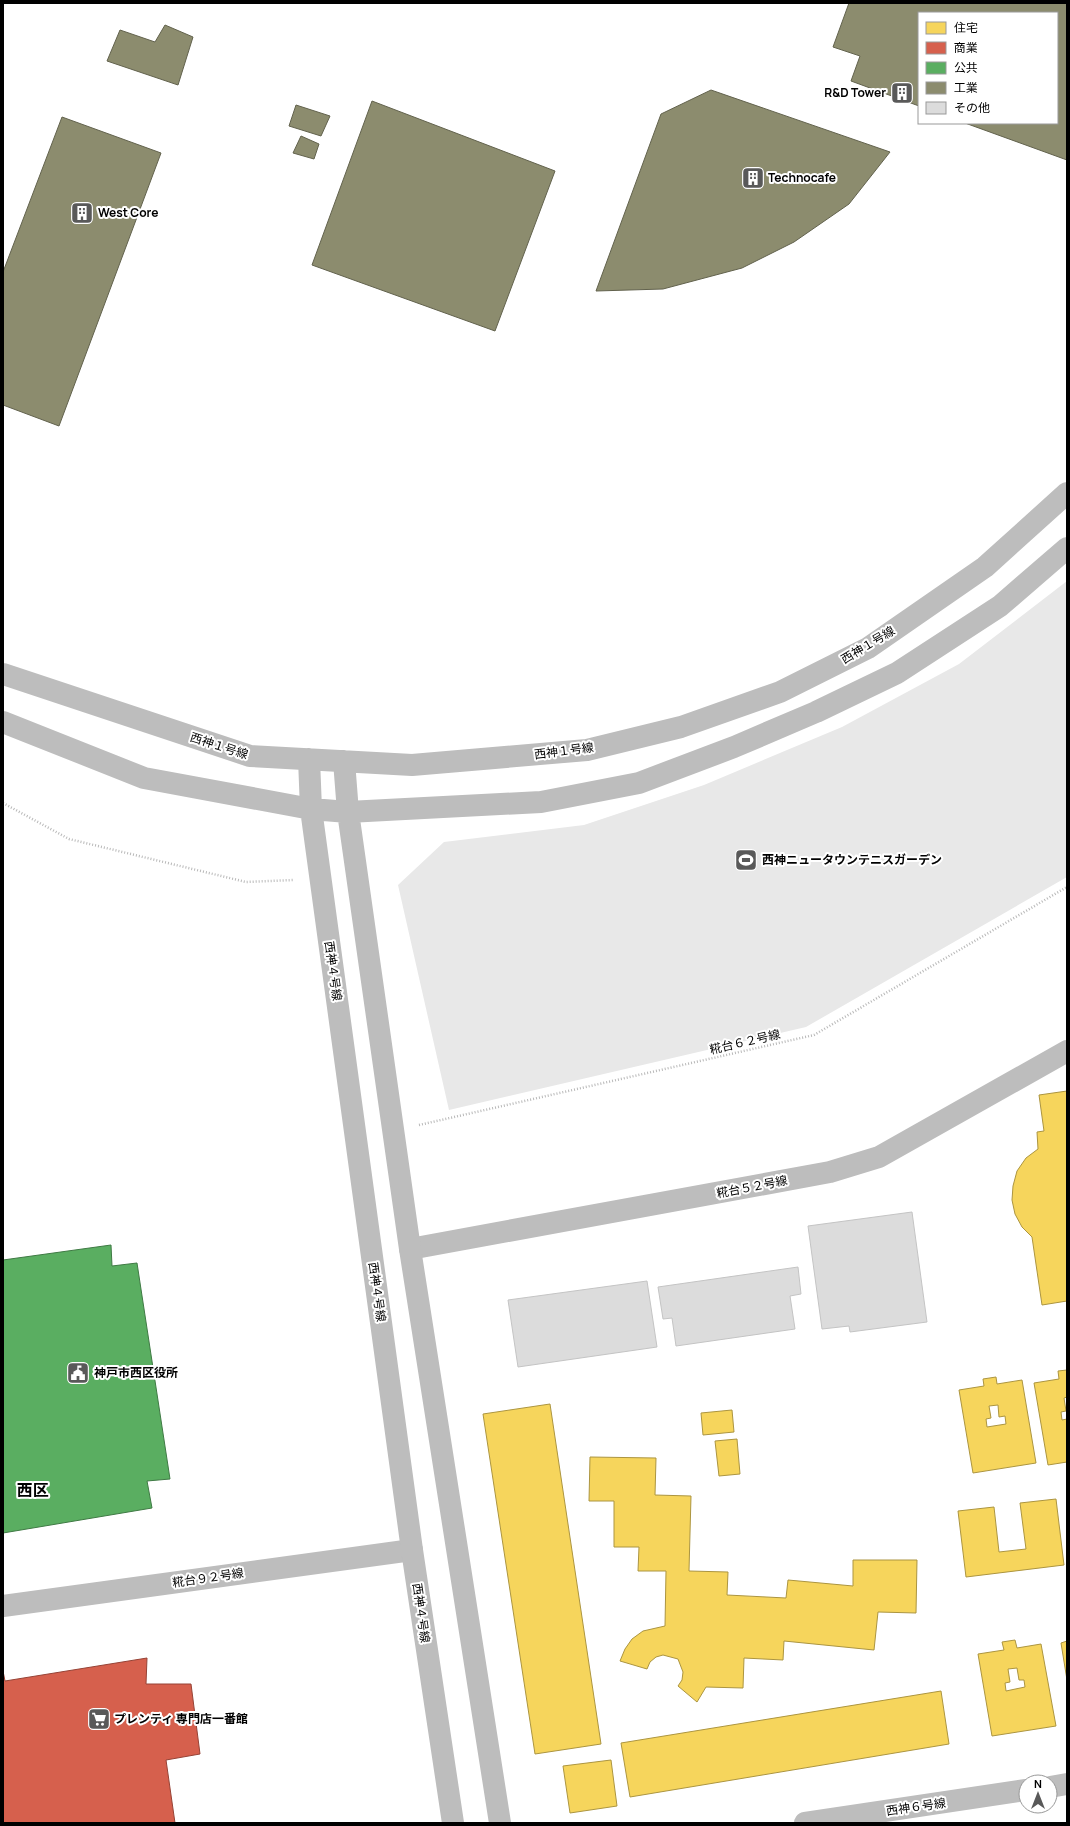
<svg xmlns="http://www.w3.org/2000/svg" width="1070" height="1826" font-family="Manrope,'Noto Sans JP',sans-serif">
  <style>
    .green { fill: #e8e8e8 }
    .homes { fill: #f6d55c; stroke: #ac9540; fill-rule: evenodd }
    .shops { fill: #d6604d; stroke: #964336 }
    .public { fill: #5aae61; stroke: #3f7a44 }
    .industry { fill: #8c8c6e; stroke: #62624d }
    .building { fill: #dcdcdc; stroke: #c4c4c4 }
    .lines { fill: none; stroke-linecap: round; stroke-linejoin: round }
    .path { stroke: #b8b8b8; stroke-width: 2.5; stroke-dasharray: 1 2; stroke-linecap: butt }
    .minor { stroke: #bdbdbd; stroke-width: 22 }
    .tertiary { stroke: #bdbdbd; stroke-width: 22 }
    .labels { text-anchor: middle; stroke-width: 4; stroke-linejoin: round; paint-order: stroke }
    .poi-label { font-size: 12px; font-weight: bold; fill: #000; stroke: #fff; text-anchor: start }
    .street-label { font-size: 12px; fill: #000; stroke: #fff }
    .district-label { font-size: 16px; font-weight: bold; fill: #000; stroke: #fff }
  </style>
  <rect width="100%" height="100%" fill="#fff"/>
  <path class="green" d="M1067 581V877L806 1027 449 1110 398 885 444 842 584 825 704 785 842 727 959 664Z"/>
  <path class="homes" d="M1067 1091V1301L1042 1305 1032 1237 1022 1227 1015 1214 1012 1200 1013 1186 1017 1171 1026 1158 1038 1149 1037 1132 1044 1131 1039 1095Z
    M1067 1370V1397L1064 1398 1066 1411 1061 1412 1062 1420 1067 1419V1462L1048 1465 1034 1383 1059 1379 1058 1371Z
    M996 1377 997 1384 1022 1380 1036 1463 973 1473 959 1390 984 1386 983 1379ZM998 1405 999 1417 1005 1416 1006 1424 987 1427 986 1419 991 1418 989 1406Z
    M550 1404 601 1744 535 1754 483 1414Z
    M732 1410 734 1432 703 1435 701 1413Z
    M737 1439 740 1474 719 1476 715 1441Z
    M590 1457 656 1458 655 1495 691 1496 689 1571 728 1572 727 1595 786 1598 788 1580 853 1586V1560H917L916 1613 878 1612 874 1650 784 1641 783 1660 744 1658 743 1688 706 1687 697 1702 678 1686 682 1680 683 1672 678 1659 663 1655 656 1657 650 1662 647 1669 620 1661 625 1649 632 1639 643 1631 665 1626 666 1571H638L639 1547H614V1501H589Z
    M1056 1499 1064 1565 966 1577 958 1511 994 1507 999 1552 1026 1549 1020 1503Z
    M1015 1640 1017 1648 1041 1644 1056 1726 992 1736 978 1654 1004 1650 1002 1642ZM1017 1668 1019 1680H1024L1025 1687 1006 1691 1005 1683 1010 1682 1008 1669Z
    M1067 1641V1680L1061 1643Z
    M941 1691 949 1744 630 1797 621 1743Z
    M611 1760 617 1806 570 1813 563 1766Z"/>
  <path class="shops" d="M147 1658 146 1684H191L200 1754 166 1760 175 1823H3V1671L5 1681Z"/>
  <path class="public" d="M111 1245 112 1266 137 1263 170 1479 147 1481 152 1508 3 1533V1260Z"/>
  <path class="industry" d="M849 3H1067V160L965 123H1057V13H919V106L851 81 860 56 833 47Z
    M165 25 193 37 178 85 107 61 120 30 155 42Z
    M711 90 890 152 849 204 794 242 742 268 663 289 596 291 661 114Z
    M372 101 555 171 495 331 312 265Z
    M296 105 330 116 321 136 289 126Z
    M62 117 161 153 59 426 3 405V272Z
    M301 136 319 144 314 159 293 153Z"/>
  <path class="building" d="M912 1212 927 1322 850 1332 849 1326 822 1329 808 1226Z
    M798 1267 801 1294 790 1296 795 1329 676 1346 672 1318 663 1319 658 1287Z
    M647 1281 657 1347 518 1367 508 1300Z"/>
  <g class="lines">
    <path class="path" d="M3 803 69 839 246 882 294 880
      M419 1125 814 1035 1067 887"/>
    <path class="minor" d="M410 1249 830 1172 879 1157 1067 1051
      M3 1606 412 1550"/>
    <path class="tertiary" d="M3 674 250 756 412 765 587 750 681 727 780 692 868 648 985 567 1067 493
      M3 722 144 778 311 809 348 812 541 802 639 783 734 747 816 712 897 673 1000 606 1067 548
      M309 759 311 809 412 1550 453 1823
      M344 761 348 812 410 1249 500 1823
      M1050 1787 1067 1784
      M805 1823 1026 1790"/>
  </g>
  <defs>
    <g id="building-square" transform="scale(1.15)"><rect x="-9" y="-9" width="18" height="18" rx="4" fill="#595959" stroke="#fff"/><path d="M-4-6H4V6H1V3H-1V6H-4ZM-2.5-4.3h1.7v1.8h-1.7ZM.8-4.3h1.7v1.8H.8ZM-2.5-1h1.7V.8h-1.7ZM.8-1h1.7V.8H.8Z" fill="#fff"/></g>
    <g id="stadium-square" transform="scale(1.15)"><rect x="-9" y="-9" width="18" height="18" rx="4" fill="#595959" stroke="#fff"/><path d="M0-5a6.5 5 0 1 0 0 10a6.5 5 0 1 0 0-10ZM-3.5-1.8h7v3.6h-7Z" fill="#fff"/></g>
    <g id="civic-square" transform="scale(1.15)"><rect x="-9" y="-9" width="18" height="18" rx="4" fill="#595959" stroke="#fff"/><path d="M-.6-6.5H3V-4.5H.6V-3L4-1V1h2V6H-6V1h2V-1L-.6-3ZM-1.2 2.5V6h2.4V2.5Z" fill="#fff"/></g>
    <g id="supermarket-square" transform="scale(1.15)"><rect x="-9" y="-9" width="18" height="18" rx="4" fill="#595959" stroke="#fff"/><path d="M-6-5.5h2.5l.6 2H6L4.5 2H-2.5L-4.4-4H-6ZM-1.5 3.2a1.3 1.3 0 1 0 .1 0ZM3 3.2a1.3 1.3 0 1 0 .1 0Z" fill="#fff"/></g>
  </defs>
  <g fill-rule="evenodd">
    <use href="#building-square" x="902" y="93"/>
    <use href="#building-square" x="753" y="178"/>
    <use href="#building-square" x="82" y="213"/>
    <use href="#stadium-square" x="746" y="860"/>
    <use href="#civic-square" x="78" y="1373"/>
    <use href="#supermarket-square" x="99" y="1719"/>
  </g>
  <g class="labels">
    <g class="poi-label">
      <text x="886" y="97" text-anchor="end">R&amp;D Tower</text>
      <text x="768" y="182">Technocafe</text>
      <text x="98" y="217">West Core</text>
      <text x="762" y="864">西神ニュータウンテニスガーデン</text>
      <text x="94" y="1377">神戸市西区役所</text>
      <text x="114" y="1723">プレンティ 専門店一番館</text>
    </g>
    <g class="street-label">
      <text transform="translate(868 645) rotate(-31)" y="4">西神１号線</text>
      <text transform="translate(219 746) rotate(18)" y="4">西神１号線</text>
      <text transform="translate(564 751) rotate(-7)" y="4">西神１号線</text>
      <text transform="translate(333 971) rotate(82)" y="4">西神４号線</text>
      <text transform="translate(745 1042) rotate(-13)" y="4">糀台６２号線</text>
      <text transform="translate(752 1187) rotate(-11)" y="4">糀台５２号線</text>
      <text transform="translate(377 1292) rotate(82)" y="4">西神４号線</text>
      <text transform="translate(208 1578) rotate(-8)" y="4">糀台９２号線</text>
      <text transform="translate(421 1613) rotate(82)" y="4">西神４号線</text>
      <text transform="translate(916 1807) rotate(-8)" y="4">西神６号線</text>
    </g>
    <g class="district-label">
      <text x="33" y="1496">西区</text>
    </g>
  </g>
  <rect width="1070" height="1826" fill="none" stroke="#000000" stroke-width="8"/>
  <rect x="918" y="12" width="140" height="112" fill="#ffffff" stroke="#999999"/>
  <rect x="926" y="22" width="20" height="12" fill="#f6d55c" stroke="#999999"/>
  <text x="954" y="32" font-size="12" fill="#000000">住宅</text>
  <rect x="926" y="42" width="20" height="12" fill="#d6604d" stroke="#999999"/>
  <text x="954" y="52" font-size="12" fill="#000000">商業</text>
  <rect x="926" y="62" width="20" height="12" fill="#5aae61" stroke="#999999"/>
  <text x="954" y="72" font-size="12" fill="#000000">公共</text>
  <rect x="926" y="82" width="20" height="12" fill="#8c8c6e" stroke="#999999"/>
  <text x="954" y="92" font-size="12" fill="#000000">工業</text>
  <rect x="926" y="102" width="20" height="12" fill="#dcdcdc" stroke="#999999"/>
  <text x="954" y="112" font-size="12" fill="#000000">その他</text>
  <g transform="translate(1038 1794)"><circle r="19" fill="#ffffff" stroke="#999999"/>
  <path d="M0-3L7 15L0 10L-7 15Z" fill="#595959"/>
  <text y="-6" font-size="11" font-weight="bold" text-anchor="middle" fill="#000000">N</text>
  </g>
</svg>
